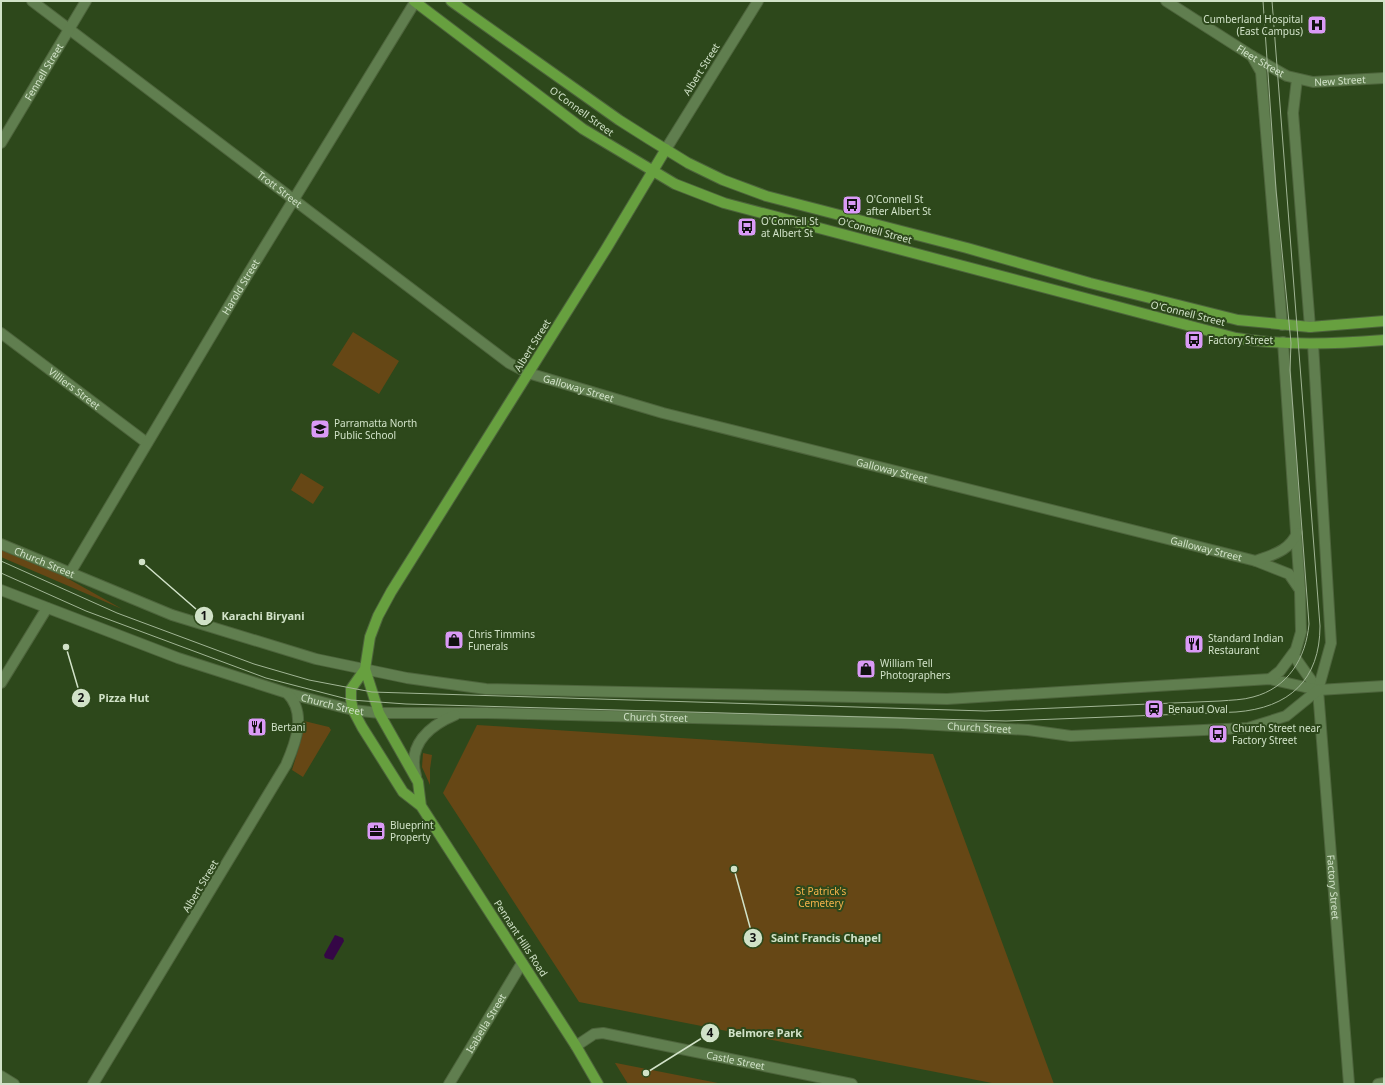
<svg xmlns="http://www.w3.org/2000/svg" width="1385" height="1085" font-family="'Noto Sans',sans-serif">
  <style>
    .green { fill: #664715 }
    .water { fill: #350746 }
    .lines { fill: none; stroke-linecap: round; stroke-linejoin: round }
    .minor-casing { stroke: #4d643c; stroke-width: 12 }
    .tertiary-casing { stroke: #4d643c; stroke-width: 12 }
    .primary-casing { stroke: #4d643c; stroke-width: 12 }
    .minor { stroke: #607e4f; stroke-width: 10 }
    .tertiary { stroke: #607e4f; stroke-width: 10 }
    .primary { stroke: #67a03f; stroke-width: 10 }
    .tram { stroke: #a1b595; stroke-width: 1 }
    .labels { text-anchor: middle; stroke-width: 4; stroke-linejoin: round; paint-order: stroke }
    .poi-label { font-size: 10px; fill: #d1e2c8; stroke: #2d481b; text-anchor: start }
    .street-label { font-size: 10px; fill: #d1e2c8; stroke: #2d481b }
    .park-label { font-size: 10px; fill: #f5b24b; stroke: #2d481b }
    .leader { fill: none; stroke: #d1e2c8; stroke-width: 1.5 }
    .callout-dot { fill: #d1e2c8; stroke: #2d481b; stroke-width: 1.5 }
    .mark-label { font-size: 12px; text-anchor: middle; font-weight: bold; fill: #111 }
    .callout-label { font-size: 11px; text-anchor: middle; font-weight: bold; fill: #d1e2c8; stroke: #2d481b; stroke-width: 4; stroke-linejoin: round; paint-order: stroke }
  </style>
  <rect width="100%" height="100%" fill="#2d481b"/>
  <path class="green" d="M353 332 399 361 379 394 332 365Z
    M301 473 324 487 313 504 291 490Z
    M2 549 58 573 122 609 1 557Z
    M304 721 329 727 331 730 303 777 292 770 302 737Z
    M477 725 933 754 1054 1084H997L579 1002 443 793Z
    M423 753 432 755 430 769V785L422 767Z
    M615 1063H616L723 1084H628Z"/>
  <path class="water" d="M335 935 343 938 344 941 333 960 325 958 324 955Z"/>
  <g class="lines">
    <g class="minor-casing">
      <g id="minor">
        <path id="s1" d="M32 1 509 363 528 373 663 413 1256 561 1289 574 1300 590"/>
        <path id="s2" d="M1166 1 1252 56 1287 76 1313 82 1384 78"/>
        <path d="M1252 56 1261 72 1282 325"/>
        <path d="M1297 79 1293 113 1310 327"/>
        <path id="s3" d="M1 143 86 1"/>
        <path d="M666 149 758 1"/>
        <path id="s4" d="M1 333 147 443"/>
        <path d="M1283 342 1300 590 1301 632 1294 656 1318 690"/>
        <path id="s5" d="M1313 344 1331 643 1318 690 1349 1084"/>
        <path id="s6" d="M1 544 172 615 316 659 407 678 486 689 947 699 1270 679 1318 690 1384 686"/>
        <path d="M1256 561C1274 554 1289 551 1297 533"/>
        <path id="s7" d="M70 573 248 274 415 2"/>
        <path id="s8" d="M1 590 178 658 287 693 353 710 379 713H486L901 723 1028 730 1071 736 1248 728 1286 716 1318 690"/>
        <path d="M1270 679 1280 671 1294 652"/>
        <path d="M1 683 47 608"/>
        <path d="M416 776C407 745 429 726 455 715"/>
        <path id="s9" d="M576 1046 594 1034 603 1033 852 1084"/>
        <path d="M1 1076 14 1084"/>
        <path d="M93 1084 286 765C296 742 307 713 287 693"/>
        <path d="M1378 1084 1384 1083"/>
      </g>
    </g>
    <g class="tertiary-casing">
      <g id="tertiary">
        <path id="s10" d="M449 1084 522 963"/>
      </g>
    </g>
    <g class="primary-casing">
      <path id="primary" d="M414 1 583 129 675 184 724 203 1236 338C1285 346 1334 344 1384 340
        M451 1 619 120 649 139 688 163 723 180 766 196 967 248 1090 283 1238 320 1310 327 1384 321
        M365 669 379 713 418 782 421 806
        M598 1084 576 1046 421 806 403 792 362 727 353 710 351 700V689L365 669 370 637 378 616 391 592 606 249 666 149"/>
    </g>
    <use href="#minor" class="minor"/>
    <use href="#tertiary" class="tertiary"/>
    <use href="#primary" class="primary"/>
    <path class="tram" d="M1 561 117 613 254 664 309 680 372 692 985 711 1220 701C1231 700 1243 700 1253 697 1288 688 1306 658 1309 624L1290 370 1291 343 1276 190 1263 1
      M1 573 86 611 266 678 351 700 406 704 1006 721 1236 712C1289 708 1320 680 1320 626L1272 1"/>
  </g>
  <defs>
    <g id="hospital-square" transform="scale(1)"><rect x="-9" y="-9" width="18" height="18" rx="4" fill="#da9af6" stroke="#2d481b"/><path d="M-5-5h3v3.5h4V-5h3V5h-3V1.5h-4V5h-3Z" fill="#111"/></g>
    <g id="bus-square" transform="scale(1)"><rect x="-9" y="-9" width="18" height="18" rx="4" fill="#da9af6" stroke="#2d481b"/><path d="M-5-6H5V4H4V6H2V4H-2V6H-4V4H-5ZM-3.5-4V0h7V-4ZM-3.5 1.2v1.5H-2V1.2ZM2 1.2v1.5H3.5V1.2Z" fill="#111"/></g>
    <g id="school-square" transform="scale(1)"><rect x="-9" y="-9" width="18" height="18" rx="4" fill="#da9af6" stroke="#2d481b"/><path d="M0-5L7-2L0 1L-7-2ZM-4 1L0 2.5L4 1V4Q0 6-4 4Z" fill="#111"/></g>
    <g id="shop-square" transform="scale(1)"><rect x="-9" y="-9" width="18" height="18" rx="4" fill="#da9af6" stroke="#2d481b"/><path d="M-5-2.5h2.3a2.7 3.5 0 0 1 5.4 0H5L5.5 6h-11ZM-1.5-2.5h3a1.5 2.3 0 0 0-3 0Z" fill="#111"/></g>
    <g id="restaurant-square" transform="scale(1)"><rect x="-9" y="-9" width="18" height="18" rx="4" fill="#da9af6" stroke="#2d481b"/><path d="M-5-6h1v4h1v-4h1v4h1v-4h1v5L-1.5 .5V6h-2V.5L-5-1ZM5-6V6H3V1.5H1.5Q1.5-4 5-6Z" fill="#111"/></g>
    <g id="station-square" transform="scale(1)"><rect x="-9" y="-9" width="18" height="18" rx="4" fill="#da9af6" stroke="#2d481b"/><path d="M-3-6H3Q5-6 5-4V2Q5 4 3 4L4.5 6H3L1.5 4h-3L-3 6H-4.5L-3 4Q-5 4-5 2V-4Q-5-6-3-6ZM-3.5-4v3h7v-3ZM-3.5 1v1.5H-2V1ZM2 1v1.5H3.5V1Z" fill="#111"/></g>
    <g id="office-square" transform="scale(1)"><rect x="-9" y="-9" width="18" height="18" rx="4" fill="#da9af6" stroke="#2d481b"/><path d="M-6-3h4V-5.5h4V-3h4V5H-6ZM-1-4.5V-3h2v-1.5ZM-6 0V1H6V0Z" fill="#111"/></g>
  </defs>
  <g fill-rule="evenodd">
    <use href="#hospital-square" x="1317" y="25"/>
    <use href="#bus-square" x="852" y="205"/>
    <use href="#bus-square" x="747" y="227"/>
    <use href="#bus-square" x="1194" y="340"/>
    <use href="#school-square" x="320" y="429"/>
    <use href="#shop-square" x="454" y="640"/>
    <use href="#restaurant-square" x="1194" y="644"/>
    <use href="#shop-square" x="866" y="669"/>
    <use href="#station-square" x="1154" y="709"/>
    <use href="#restaurant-square" x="257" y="727"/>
    <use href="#bus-square" x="1218" y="734"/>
    <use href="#office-square" x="376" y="831"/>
  </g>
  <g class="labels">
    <g class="poi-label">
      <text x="1303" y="23" text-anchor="end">Cumberland Hospital<tspan x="1303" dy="12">(East Campus)</tspan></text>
      <text x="866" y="203">O'Connell St<tspan x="866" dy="12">after Albert St</tspan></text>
      <text x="761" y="225">O'Connell St<tspan x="761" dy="12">at Albert St</tspan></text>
      <text x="1208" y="344">Factory Street</text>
      <text x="334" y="427">Parramatta North<tspan x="334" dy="12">Public School</tspan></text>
      <text x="468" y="638">Chris Timmins<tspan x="468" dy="12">Funerals</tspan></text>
      <text x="1208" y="642">Standard Indian<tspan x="1208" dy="12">Restaurant</tspan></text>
      <text x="880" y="667">William Tell<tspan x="880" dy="12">Photographers</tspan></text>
      <text x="1168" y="713">Benaud Oval</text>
      <text x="271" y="731">Bertani</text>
      <text x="1232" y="732">Church Street near<tspan x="1232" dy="12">Factory Street</tspan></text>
      <text x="390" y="829">Blueprint<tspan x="390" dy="12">Property</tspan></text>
    </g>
    <g class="street-label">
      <text dy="4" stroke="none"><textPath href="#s2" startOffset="112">Fleet Street</textPath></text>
      <text transform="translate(701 69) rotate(-58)" y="4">Albert Street</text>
      <text dy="4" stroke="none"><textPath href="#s3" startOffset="83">Fennell Street</textPath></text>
      <text dy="4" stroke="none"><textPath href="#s2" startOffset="196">New Street</textPath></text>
      <text transform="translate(582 111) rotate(36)" y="4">O'Connell Street</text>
      <text dy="4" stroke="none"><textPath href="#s1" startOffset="311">Trott Street</textPath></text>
      <text transform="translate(875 230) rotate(15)" y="4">O'Connell Street</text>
      <text dy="4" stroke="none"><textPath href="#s7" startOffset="333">Harold Street</textPath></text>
      <text transform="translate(1188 313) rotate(14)" y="4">O'Connell Street</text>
      <text transform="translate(532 345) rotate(-58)" y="4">Albert Street</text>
      <text dy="4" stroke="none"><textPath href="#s4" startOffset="92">Villiers Street</textPath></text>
      <text dy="4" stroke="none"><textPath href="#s1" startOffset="673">Galloway Street</textPath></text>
      <text dy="4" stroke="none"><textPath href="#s1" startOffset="997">Galloway Street</textPath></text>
      <text dy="4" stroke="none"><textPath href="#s1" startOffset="1321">Galloway Street</textPath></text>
      <text dy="4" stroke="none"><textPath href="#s6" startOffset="47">Church Street</textPath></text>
      <text dy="4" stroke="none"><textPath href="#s8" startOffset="351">Church Street</textPath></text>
      <text dy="4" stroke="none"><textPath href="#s8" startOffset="675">Church Street</textPath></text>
      <text dy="4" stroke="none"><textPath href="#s8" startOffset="999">Church Street</textPath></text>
      <text transform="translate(200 886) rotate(-59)" y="4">Albert Street</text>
      <text dy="4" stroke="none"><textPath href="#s5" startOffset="546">Factory Street</textPath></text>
      <text transform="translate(521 938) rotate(57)" y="4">Pennant Hills Road</text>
      <text dy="4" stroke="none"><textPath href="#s10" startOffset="71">Isabella Street</textPath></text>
      <text dy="4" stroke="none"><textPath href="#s9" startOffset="166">Castle Street</textPath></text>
    </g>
    <g class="park-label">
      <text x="821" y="895">St Patrick's<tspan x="821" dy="12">Cemetery</tspan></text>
    </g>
  </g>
  <path class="leader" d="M142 562L204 616M66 647L81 698M734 869L753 938M646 1073L710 1033"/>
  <g class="callout-dot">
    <circle cx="142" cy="562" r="4"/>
    <circle cx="66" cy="647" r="4"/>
    <circle cx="734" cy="869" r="4"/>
    <circle cx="646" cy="1073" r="4"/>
    <circle cx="204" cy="616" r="10"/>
    <circle cx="81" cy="698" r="10"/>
    <circle cx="753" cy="938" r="10"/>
    <circle cx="710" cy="1033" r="10"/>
  </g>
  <g class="mark-label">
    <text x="204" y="620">1</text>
    <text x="81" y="702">2</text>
    <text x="753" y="942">3</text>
    <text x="710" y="1037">4</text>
  </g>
  <g class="callout-label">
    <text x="263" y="620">Karachi Biryani</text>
    <text x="124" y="702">Pizza Hut</text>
    <text x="826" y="942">Saint Francis Chapel</text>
    <text x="765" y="1037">Belmore Park</text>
  </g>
  <rect width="1385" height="1085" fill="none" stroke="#d1e2c8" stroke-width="4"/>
</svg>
